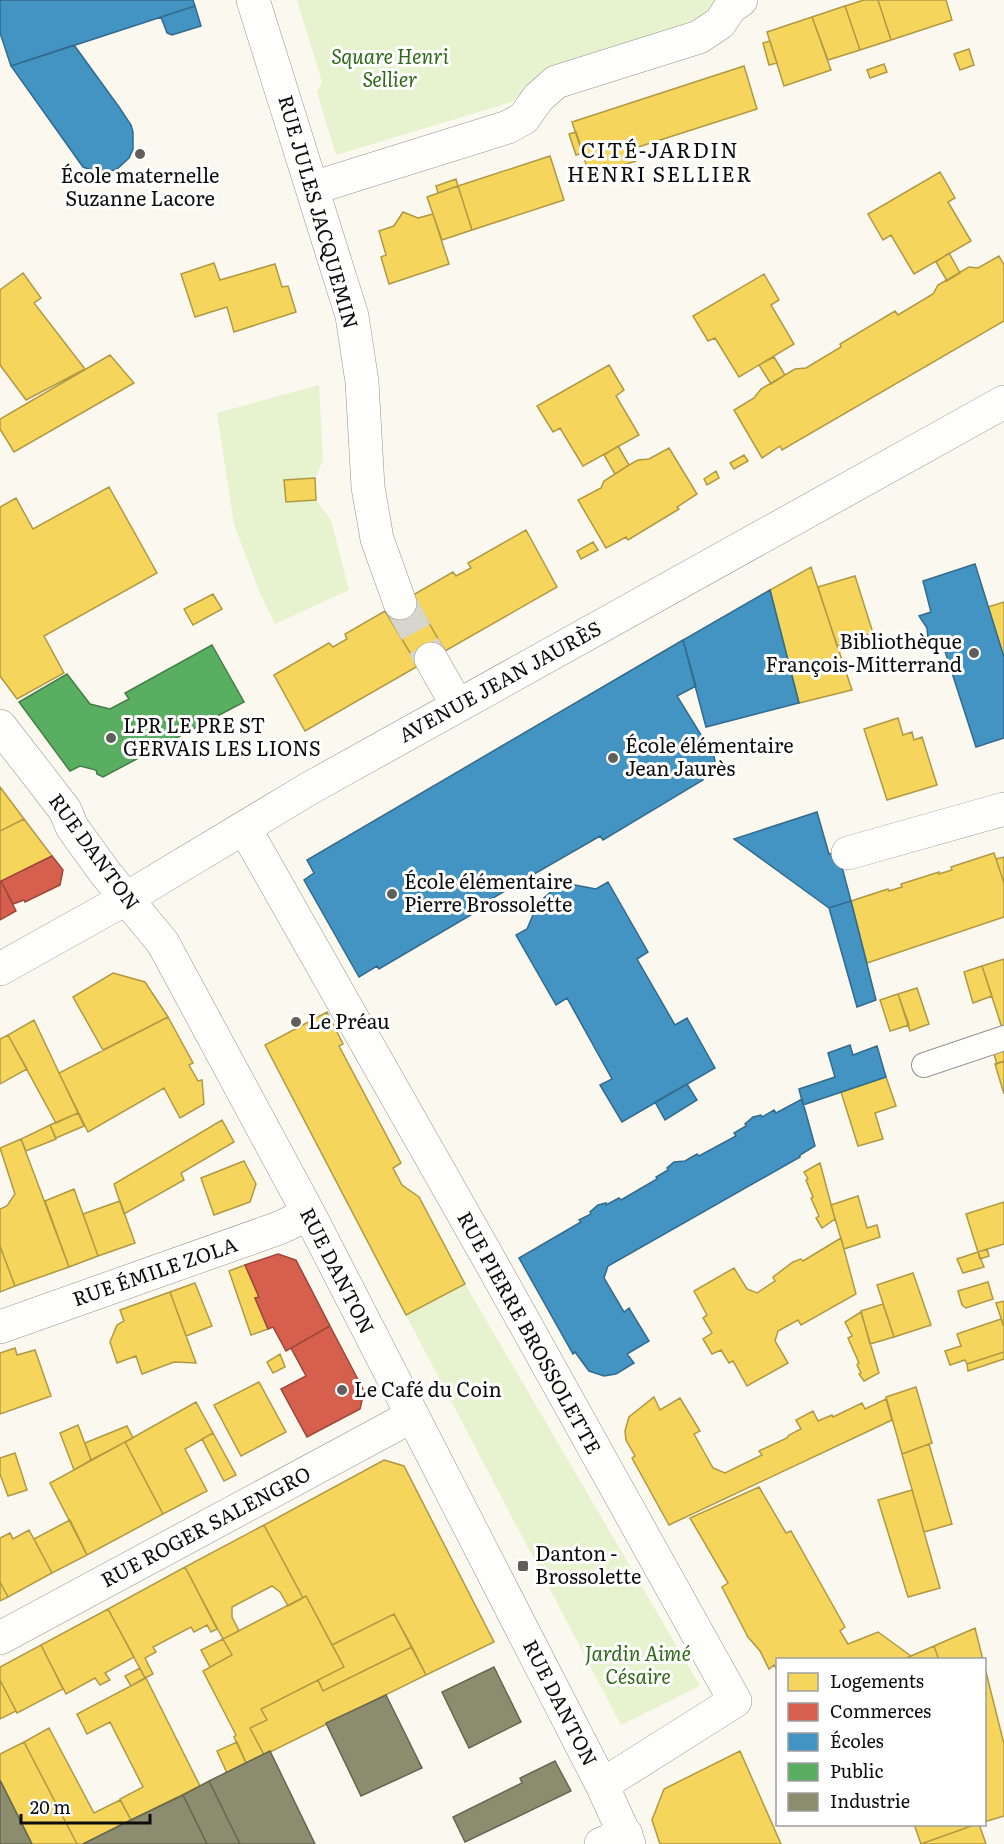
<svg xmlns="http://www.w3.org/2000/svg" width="1004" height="1844" font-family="Literata,serif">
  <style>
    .green { fill: #e7f2ce }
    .homes { fill: #f6d55c; stroke: #b09944; stroke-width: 1.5 }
    .shops { fill: #d6604d; stroke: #9a473a; stroke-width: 1.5 }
    .schools { fill: #4393c3; stroke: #336b8c; stroke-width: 1.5 }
    .public { fill: #5aae61; stroke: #437e48; stroke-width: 1.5 }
    .industry { fill: #8c8c6e; stroke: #666651; stroke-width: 1.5 }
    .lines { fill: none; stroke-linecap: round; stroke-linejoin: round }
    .street-tunnel { stroke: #d7d5ce; stroke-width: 33; stroke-dasharray: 33 16; stroke-linecap: butt }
    .lane-casing { stroke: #94938f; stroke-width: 26 }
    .street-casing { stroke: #94938f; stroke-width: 34 }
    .lane { stroke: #fefefd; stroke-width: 24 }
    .street { stroke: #fefefd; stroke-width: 33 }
    .poi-dot { fill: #605f5c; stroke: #fff; stroke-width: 2 }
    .labels { text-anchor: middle; stroke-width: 6; stroke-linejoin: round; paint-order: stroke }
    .park-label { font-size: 20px; font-style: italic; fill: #306918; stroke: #fff }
    .poi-label { font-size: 20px; fill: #0d0d0d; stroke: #fff; text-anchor: start }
    .street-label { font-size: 20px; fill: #0d0d0d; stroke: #fff }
    .neighbourhood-label { font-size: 21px; letter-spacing: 1.5px; fill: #0d0d0d; stroke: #fff }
  </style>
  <rect width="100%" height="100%" fill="#fbf8f0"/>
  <path class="green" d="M297 0H724L713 13 537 78 512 102 336 155 317 92 322 82Z
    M319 385 323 460 315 478 284 480 285 502 316 500 331 520 349 590 275 624 259 591 234 524 217 413Z
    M465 1284 700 1686 621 1725 406 1315Z"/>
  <path class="homes" d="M864 0H878L891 40 860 50 845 6Z
    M878 0H946L952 20 891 40Z
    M845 6 860 50 828 60 812 17Z
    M812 17 831 70 784 86 767 32Z
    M770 41 777 63 769 65 763 43Z
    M969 49 974 65 960 70 954 54Z
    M884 64 887 72 870 78 867 70Z
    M744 66 757 109 632 149 636 161 590 176 572 122Z
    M576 132 583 153 576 155 569 134Z
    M550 156 564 200 472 230 458 186Z
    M940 172 955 198 948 202 971 241 914 274 891 235 883 240 868 214Z
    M456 179 458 186 438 193 436 186Z
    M458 186 472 230 442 240 427 197Z
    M403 212 418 218 433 214 449 264 389 284 381 257 386 255 379 231 394 226Z
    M949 253 960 273 947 281 936 262Z
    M999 256 1004 265V321L782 450 780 446 762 458 734 410 754 398 761 389 795 369 806 368 841 347 840 344 895 311 898 315 933 294 938 285 969 267 978 268Z
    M214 263 220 280 275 264 282 287 288 286 296 312 234 332 227 307 195 317 181 274Z
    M23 273 41 298 34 303 85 369 26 400 0 365V290Z
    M764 274 779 300 771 305 794 344 739 377 715 338 708 341 693 316Z
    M110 355 134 383 14 452 0 429V419Z
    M774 357 785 375 771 384 759 365Z
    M609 365 624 390 616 396 639 435 583 466 560 428 553 432 537 406Z
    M618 446 629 465 615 474 604 455Z
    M669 448 697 494 677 507 679 509 628 540 626 537 606 548 578 500 601 488 604 481 629 465 638 460 649 459Z
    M744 455 748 461 734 469 730 463Z
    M716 471 719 478 707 485 704 479Z
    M315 478 316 500 286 502 284 480Z
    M109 487 157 573 44 636 64 673 17 699 0 676V507L16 498 33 529Z
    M526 530 557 587 445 651 413 595 453 572 456 576 471 568 468 563Z
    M593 542 598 550 581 559 577 551Z
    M811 567 852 690 799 703 770 590Z
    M855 576 873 633 837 646 818 587Z
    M213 594 222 609 193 625 184 609Z
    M413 595 445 651 418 666 385 611Z
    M1004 602V657L988 607Z
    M385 611 418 666 305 731 274 675 329 643 333 647 347 639 345 634Z
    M898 718 903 735 912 732 914 740 922 737 937 785 887 800 864 729Z
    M0 787 24 819 0 831Z
    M24 819 52 856 0 882V831Z
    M994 853 1004 883V917L867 963 851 901 888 889 889 891 902 887 901 884 939 872V874L952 870 951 867Z
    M1004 857V883L996 859Z
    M1004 959V1031H1003L982 966Z
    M982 966 992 996 973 1003 964 972Z
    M113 973 145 982 168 1017 103 1050 73 997Z
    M917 988 929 1024 910 1031 898 994Z
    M898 994 909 1025 890 1031 880 1000Z
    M327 1012 343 1044 339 1046 401 1163 393 1168 402 1185 419 1197 465 1284 406 1315 265 1045Z
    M168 1017 193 1063 189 1065 198 1081 202 1080 204 1104 180 1118 164 1088 88 1132 59 1073Z
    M34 1020 78 1113 56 1123 8 1035Z
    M8 1035 27 1069 0 1084V1039Z
    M1004 1044V1061L997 1064 992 1048Z
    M1004 1061V1094L995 1064Z
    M886 1077 896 1106 875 1113 883 1139 858 1146 841 1092Z
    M78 1113 84 1126 56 1138 50 1125Z
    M222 1120 234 1142 181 1173 184 1180 124 1214 114 1184Z
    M50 1125 56 1139 26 1151 21 1139Z
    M21 1139 69 1267 15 1286 0 1246V1209L7 1206 15 1194 0 1148Z
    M244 1161 256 1184 250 1202 214 1215 201 1178Z
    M820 1163 835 1219 822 1228 816 1218 819 1216 811 1198 813 1197 806 1180 808 1179 804 1172Z
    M74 1189 98 1256 69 1267 45 1201Z
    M858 1196 867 1228 877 1225 880 1237 844 1249 831 1205Z
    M120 1201 135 1243 98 1256 83 1214Z
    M1004 1202V1244L978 1252 966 1214Z
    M841 1238 856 1294 801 1325 798 1320 778 1331 775 1341 788 1363 747 1386 733 1361 729 1363 721 1350 712 1354 703 1339 712 1333 703 1318 707 1315 694 1291 734 1268 747 1289 757 1293 775 1281 773 1277 793 1262 801 1259 803 1261Z
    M0 1246 15 1286 0 1292Z
    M987 1249 989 1256 980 1259 978 1252Z
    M978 1252 984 1267 963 1273 957 1259Z
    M245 1265 259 1297 255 1298 268 1329 251 1335 229 1271Z
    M913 1273 931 1325 894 1337 877 1285Z
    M988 1282 993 1299 966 1308 962 1305 958 1291Z
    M195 1283 212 1326 186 1336 170 1292Z
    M170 1292 196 1363 174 1362 142 1374 136 1356 117 1363 110 1342 117 1325 124 1321 120 1310Z
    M1004 1301V1327L996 1303Z
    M883 1304 894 1337 870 1344 861 1311Z
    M861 1312 879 1373 864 1381 859 1374 861 1373 857 1365 859 1363 848 1338 852 1336 845 1322Z
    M1001 1319 1004 1327V1352L967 1364 965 1360 950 1365 945 1351 961 1346 957 1334Z
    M15 1348 17 1355 35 1350 51 1396 0 1414V1353Z
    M1004 1352V1359L968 1371 967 1364Z
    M280 1354 285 1367 273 1373 267 1362Z
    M259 1382 286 1432 241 1456 214 1405Z
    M916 1387 932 1443 902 1454 886 1397Z
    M654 1397 660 1410 680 1398 700 1431 694 1434 713 1468 725 1473 762 1455 759 1451 787 1438 789 1435 801 1429 796 1420 813 1411 818 1421 832 1415 833 1417 862 1403 865 1409 886 1399 892 1420 669 1525 632 1458 635 1456 626 1440 625 1431 629 1417Z
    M196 1402 213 1433 185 1449 207 1491 163 1514 125 1442Z
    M78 1425 91 1460 74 1470 60 1433Z
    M127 1426 133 1438 91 1460 85 1443Z
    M213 1433 236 1475 224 1481 202 1439Z
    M125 1442 163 1514 87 1555 50 1483Z
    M929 1444 952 1524 924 1532 902 1454Z
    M15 1453 27 1490 8 1496 0 1474V1458Z
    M384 1460 404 1466 494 1642 426 1675 394 1614 332 1645 306 1596 303 1598 264 1525Z
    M759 1487 786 1533 791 1531 845 1627 840 1631 848 1644 878 1632 911 1656 901 1660H778V1671L774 1665 769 1669 760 1651 748 1637 722 1587 728 1583 690 1518Z
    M912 1490 940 1588 908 1597 878 1500Z
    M70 1520 87 1555 52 1573 34 1539Z
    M264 1525 303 1598 288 1606 280 1592 272 1586 232 1607V1617L239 1631 223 1639 185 1567Z
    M29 1530 52 1573 8 1597 0 1582V1538L10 1533 13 1539Z
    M185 1567 217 1629 211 1632 207 1625 194 1632 191 1627 153 1647 156 1652 145 1658 153 1674 145 1678 108 1609Z
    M0 1582 8 1597 0 1601Z
    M306 1596 344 1667 261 1709 267 1720 250 1728 264 1755 246 1763 234 1737 236 1735 203 1671 232 1655 223 1639Z
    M108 1609 134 1657 105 1673 110 1680 100 1685 95 1678 66 1694 41 1645Z
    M394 1614 412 1647 323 1691 318 1680 344 1667 332 1645Z
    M975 1628 983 1660H939L934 1646Z
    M223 1639 232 1655 210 1667 201 1650Z
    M41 1645 63 1689 17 1713 0 1680V1667Z
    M934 1646 939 1660H901L911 1656Z
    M412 1647 426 1675 264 1755 250 1728 267 1720 261 1709 318 1680 323 1691Z
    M984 1664 1004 1744V1816L984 1822Z
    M140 1668 145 1678 131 1686 125 1676Z
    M146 1678 200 1786 131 1820 120 1799 143 1787 110 1722 87 1734 77 1714Z
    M0 1680 16 1711 0 1719Z
    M49 1728 94 1813 120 1800 131 1820 83 1844H77L24 1742Z
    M24 1742 77 1844H32L0 1780V1754Z
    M237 1742 246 1763 227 1773 217 1751Z
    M740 1751 781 1844H660L652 1820 664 1789Z
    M914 1824H977L921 1844Z
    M979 1824 986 1844H921L977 1824Z"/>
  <path class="shops" d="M52 856 63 870 60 885 25 902 24 900 13 904 1 881Z
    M1 881 16 911 0 920V882Z
    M278 1254 296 1260 330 1326 286 1351 273 1327 268 1329 255 1298 259 1297 245 1265Z
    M330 1326 364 1391 360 1409 307 1437 281 1389 306 1376 291 1348Z"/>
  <path class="schools" d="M0 0H193L195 6 11 66 0 33Z
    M195 6 201 26 172 35 167 33 161 17Z
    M74 45 119 107 131 125 133 132V149L129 158 117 169 108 172 94 171 83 167 11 66Z
    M975 564 1004 657V738L976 747 943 645 929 649 927 628 919 616 931 612 923 581Z
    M770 590 799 703 706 727 683 640Z
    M683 640 696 686 677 696 714 756 716 768 702 777 703 780 603 840 600 836 479 906 481 909 379 969 377 966 359 977 304 880 314 873 307 860Z
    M817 812 829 854 838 852 851 901 829 908 734 839Z
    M608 882 648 952 637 959 675 1025 687 1018 715 1068 622 1122 600 1085 612 1079 567 998 556 1005 516 935 527 929 538 903 553 890 575 885 596 889Z
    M851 901 876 1000 857 1007 829 908Z
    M850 1045 853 1055 877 1046 886 1077 803 1105 799 1089 835 1077 828 1053Z
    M687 1084 697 1100 665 1120 655 1102Z
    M802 1099 815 1146 800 1155V1157L608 1266 604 1278 624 1312 629 1308 649 1341 627 1354 634 1363 616 1374 604 1376 589 1371 575 1352 573 1354 519 1258 581 1222 579 1220 591 1214 590 1212 598 1205 606 1203V1205L619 1198 621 1200 657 1179 656 1177 668 1170 667 1168 674 1162 685 1161 697 1154 699 1156 736 1136 734 1133 746 1126 745 1124 753 1117 761 1115 762 1117 774 1110 776 1113Z"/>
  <path class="public" d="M212 645 244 702 103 777 97 774 96 770 80 766 70 771 19 702 67 674 90 704 110 709 129 699 125 693Z"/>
  <path class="industry" d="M494 1667 521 1722 469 1748 442 1692Z
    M386 1695 422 1768 361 1796 326 1723Z
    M270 1751 315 1844H240L209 1781Z
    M555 1761 571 1791 465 1842 453 1817 522 1783 520 1778Z
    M0 1780 32 1844H0Z
    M209 1781 240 1844H207L183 1795Z
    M183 1795 207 1844H83L131 1820Z"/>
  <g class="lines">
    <path class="street-tunnel" d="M400 603 431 659"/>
    <g class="lane-casing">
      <path id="lane" d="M924 1065 1004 1038"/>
    </g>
    <g class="street-casing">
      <path id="street" d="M253 0 352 316 362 382 368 487 377 539 400 603
        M313 188 508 127 524 118 538 98 556 82 699 37 720 23 730 8 741 0
        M431 659 457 705
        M0 726 65 810 72 827 106 874 163 943 309 1214 602 1785 629 1844
        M245 829 494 1268 735 1701 602 1785
        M848 853 1004 809
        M0 969 127 898 310 788 1004 402
        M0 1327 279 1228 309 1214
        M0 1638 412 1416
        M601 1844 626 1834"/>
    </g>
    <use href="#lane" class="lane"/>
    <use href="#street" class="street"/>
  </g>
  <g class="poi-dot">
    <circle cx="140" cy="154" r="6"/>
    <circle cx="974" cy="653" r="6"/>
    <circle cx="111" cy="738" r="6"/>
    <circle cx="613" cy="758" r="6"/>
    <circle cx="392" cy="894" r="6"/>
    <circle cx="296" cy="1022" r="6"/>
    <circle cx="342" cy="1390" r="6"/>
    <rect x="517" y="1560" width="12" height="12" rx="3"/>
  </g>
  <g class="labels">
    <g class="park-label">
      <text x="390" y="64">Square Henri<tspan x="390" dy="23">Sellier</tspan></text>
      <text x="638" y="1661">Jardin Aimé<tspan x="638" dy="23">Césaire</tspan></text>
    </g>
    <g class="poi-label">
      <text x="140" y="183" text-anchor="middle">École maternelle<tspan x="140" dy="23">Suzanne Lacore</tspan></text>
      <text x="962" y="649" text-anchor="end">Bibliothèque<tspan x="962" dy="23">François-Mitterrand</tspan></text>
      <text x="123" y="733">LPR LE PRE ST<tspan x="123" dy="23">GERVAIS LES LIONS</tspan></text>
      <text x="625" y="753">École élémentaire<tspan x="625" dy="23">Jean Jaurès</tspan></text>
      <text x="404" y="889">École élémentaire<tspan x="404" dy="23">Pierre Brossolette</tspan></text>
      <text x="308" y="1029">Le Préau</text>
      <text x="354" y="1397">Le Café du Coin</text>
      <text x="535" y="1561">Danton -<tspan x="535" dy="23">Brossolette</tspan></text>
    </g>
    <g class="street-label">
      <text transform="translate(318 212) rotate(74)" y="7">RUE JULES JACQUEMIN</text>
      <text transform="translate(500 682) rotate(-29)" y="7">AVENUE JEAN JAURÈS</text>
      <text transform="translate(94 852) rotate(54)" y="7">RUE DANTON</text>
      <text transform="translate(337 1271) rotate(63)" y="7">RUE DANTON</text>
      <text transform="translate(155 1272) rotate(-19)" y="7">RUE ÉMILE ZOLA</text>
      <text transform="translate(529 1333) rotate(61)" y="7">RUE PIERRE BROSSOLETTE</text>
      <text transform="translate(206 1527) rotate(-28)" y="7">RUE ROGER SALENGRO</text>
      <text transform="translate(560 1703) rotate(63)" y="7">RUE DANTON</text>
    </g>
    <g class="neighbourhood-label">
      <text x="660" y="158">CITÉ-JARDIN<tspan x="660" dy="24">HENRI SELLIER</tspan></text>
    </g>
  </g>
  <rect x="776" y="1658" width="210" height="168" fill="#ffffff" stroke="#9e9e9e" stroke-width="1.5"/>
  <rect x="788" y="1673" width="30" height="18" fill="#f6d55c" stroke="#9e9e9e" stroke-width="1.5"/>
  <text x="830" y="1688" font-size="18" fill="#0d0d0d">Logements</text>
  <rect x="788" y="1703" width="30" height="18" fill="#d6604d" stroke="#9e9e9e" stroke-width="1.5"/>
  <text x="830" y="1718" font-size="18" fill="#0d0d0d">Commerces</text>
  <rect x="788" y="1733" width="30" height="18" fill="#4393c3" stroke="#9e9e9e" stroke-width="1.5"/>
  <text x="830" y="1748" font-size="18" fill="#0d0d0d">Écoles</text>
  <rect x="788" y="1763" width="30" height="18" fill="#5aae61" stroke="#9e9e9e" stroke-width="1.5"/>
  <text x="830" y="1778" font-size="18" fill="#0d0d0d">Public</text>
  <rect x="788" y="1793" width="30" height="18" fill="#8c8c6e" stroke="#9e9e9e" stroke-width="1.5"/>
  <text x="830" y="1808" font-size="18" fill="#0d0d0d">Industrie</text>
  <path d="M21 1814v9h129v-9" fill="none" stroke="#0d0d0d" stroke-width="3"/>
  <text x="30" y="1814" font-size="18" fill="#0d0d0d" stroke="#ffffff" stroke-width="4.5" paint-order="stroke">20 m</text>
</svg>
